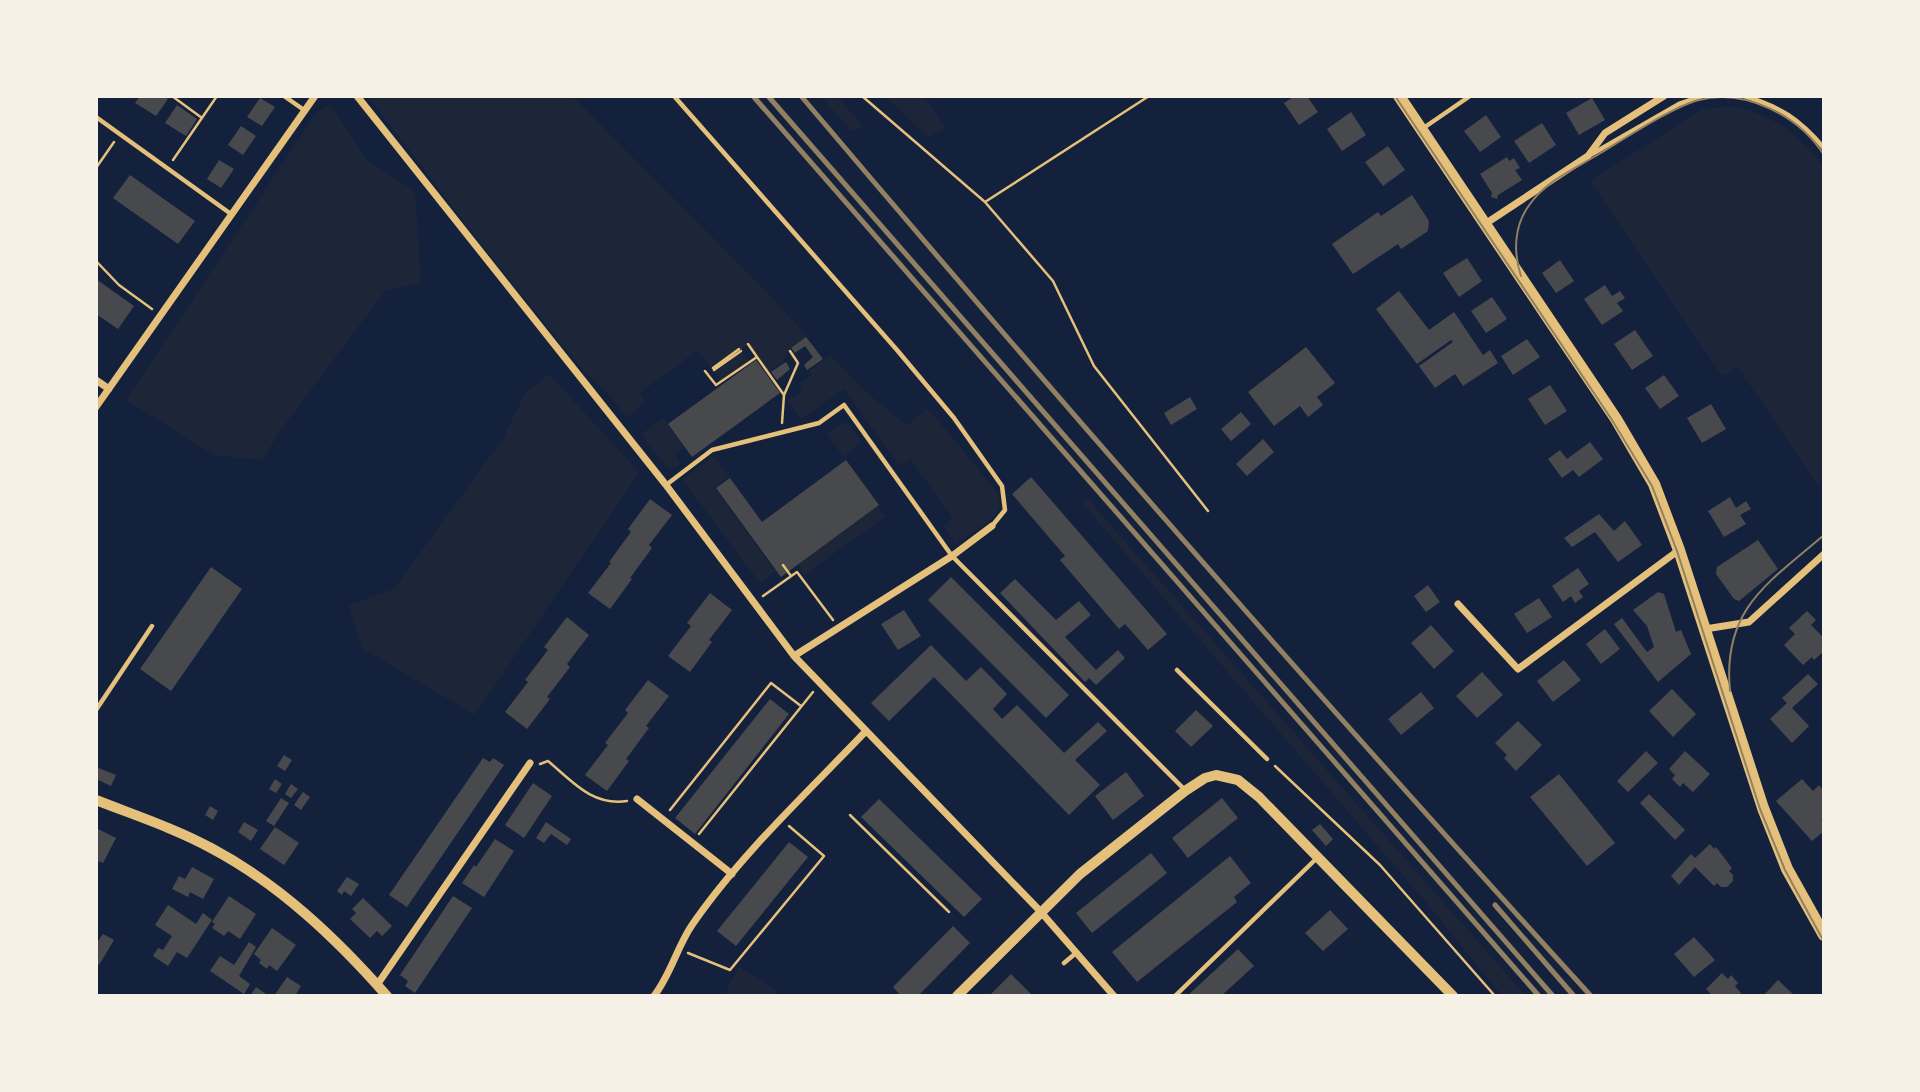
<svg xmlns="http://www.w3.org/2000/svg" width="1920" height="1092" font-family="'PT Sans Narrow',sans-serif">
  <style>
    .green { fill: #1d2539 }
    .building { fill: #48494c }
    .lines { fill: none; stroke-linecap: round; stroke-linejoin: round }
    .path { stroke: #e5c07b; stroke-width: 2.5 }
    .service { stroke: #e5c07b; stroke-width: 4.5 }
    .minor { stroke: #e5c07b; stroke-width: 7 }
    .tertiary { stroke: #e5c07b; stroke-width: 10 }
    .secondary { stroke: #e5c07b; stroke-width: 12 }
    .tram { stroke: #918062; stroke-width: 2 }
    .rail { stroke: #918062; stroke-width: 5 }
  </style>
  <rect width="100%" height="100%" fill="#14213d"/>
  <path class="green" d="M368 96H572L759 284 807 336 790 348 782 363 769 372 747 345 741 350 749 361 722 383 698 350 640 393 646 403 626 417 607 392 582 369 497 265Z
    M821 96H837L863 126 851 131Z
    M885 96H924L946 128 928 137Z
    M330 105 367 161 415 191 421 283 385 291 283 427 262 460 214 455 126 400 316 113Z
    M1734 106C1780 119 1794 131 1824 167V479L1817 484 1737 366 1722 376 1590 181 1703 109Z
    M830 355 867 393 907 425 928 408 999 495 1000 508 991 520 956 544 943 526 953 518 910 459 900 466 844 389 801 419 787 401 803 390 799 384 812 375 809 371Z
    M549 374 639 472 475 715 362 648 349 605 394 589 504 437 525 393Z
    M663 418 684 448 674 454 680 464 674 468H667L641 434Z
    M844 422 850 425 862 443 843 457 827 433Z
    M714 456 729 476 714 488 775 571 760 583 682 479Z
    M1087 498 1526 996H1502L1425 901 1083 504Z
    M878 506 886 516 804 575 798 565Z
    M739 967 777 991 774 996H726L729 985Z"/>
  <path class="building" d="M140 96H164L168 99 156 116 135 103Z
    M1295 96H1307L1318 112 1299 125 1284 103Z
    M260 98 275 107 262 126 247 117Z
    M1592 98 1605 120 1579 135 1566 113Z
    M177 105 197 119 186 136 165 123Z
    M1351 112 1366 135 1342 151 1327 129Z
    M1486 115 1501 137 1480 152 1464 131Z
    M1542 123 1556 145 1529 163 1514 141Z
    M241 126 256 136 243 155 228 145Z
    M1388 146 1405 170 1383 186 1365 162Z
    M1507 157 1509 161 1514 158 1520 168 1515 170 1522 180 1498 195 1497 199 1491 197 1492 193 1480 174Z
    M219 160 234 169 221 188 207 179Z
    M130 175 195 221 178 244 113 198Z
    M1412 195 1429 221 1428 231 1401 249 1398 244 1353 274 1332 244 1378 212 1381 216Z
    M1467 258 1482 281 1459 297 1443 273Z
    M1560 260 1574 281 1556 293 1542 273Z
    M96 279 134 306 118 329 96 314Z
    M1605 285 1612 296 1620 291 1625 298 1617 303 1623 311 1602 325 1584 299Z
    M1399 291 1429 330 1454 312 1483 355 1490 350 1498 363 1463 386 1455 374 1435 388 1419 366 1453 342 1451 340 1417 364 1376 309Z
    M1492 297 1507 319 1486 333 1471 311Z
    M1635 330 1653 356 1632 370 1614 344Z
    M806 337 823 359 807 370 804 365 813 357 805 346 795 353 791 348Z
    M1527 339 1540 357 1513 375 1501 356Z
    M1306 347 1335 383 1317 397 1323 405 1308 417 1300 406 1274 426 1248 392Z
    M756 360 780 393 692 457 668 424Z
    M786 362 790 369 777 380 771 372Z
    M1664 375 1679 396 1660 409 1645 388Z
    M1550 385 1567 411 1545 425 1528 399Z
    M1190 397 1197 409 1171 425 1164 413Z
    M1711 404 1726 429 1702 443 1687 418Z
    M1241 412 1251 424 1231 441 1221 429Z
    M1263 439 1274 452 1247 476 1236 464Z
    M1590 442 1603 459 1579 477 1573 470 1562 478 1548 459 1560 450 1567 459Z
    M846 460 879 505 781 577 716 488 730 478 762 522Z
    M1031 477 1167 634 1148 650 1125 624 1119 629 1060 560 1065 556 1012 494Z
    M1730 497 1736 508 1746 501 1751 509 1740 515 1746 524 1724 537 1708 511Z
    M650 499 672 515 649 545 652 548 630 578 632 579 610 609 588 593 611 563 609 562 631 532 628 529Z
    M1599 514 1614 531 1625 521 1642 545 1618 562 1595 532 1572 547 1564 538Z
    M1758 540 1778 569 1739 601 1734 599 1716 574 1717 567Z
    M211 567 242 589 171 691 140 669Z
    M1578 568 1589 584 1579 591 1583 597 1575 603 1571 596 1563 602 1552 586Z
    M951 577 1069 695 1046 718 928 600Z
    M1015 579 1056 620 1079 601 1091 615 1065 637 1096 670 1118 650 1125 658 1096 685 1089 678 1085 682 1000 593Z
    M1428 585 1440 602 1426 612 1414 596Z
    M1658 592 1664 594 1676 632 1681 630 1691 654 1658 682 1614 624 1622 618 1647 652 1654 647 1647 626 1633 610Z
    M710 593 732 610 709 640 712 642 690 672 668 656 691 626 687 623Z
    M1539 598 1552 617 1527 633 1514 614Z
    M904 610 921 636 898 650 881 624Z
    M1807 611 1816 620 1811 625 1824 638V651L1814 660 1812 657 1803 665 1784 645 1795 634 1789 628Z
    M567 617 589 635 567 664 570 667 547 697 550 699 527 729 505 712 528 682 525 680 548 650 544 647Z
    M1431 625 1454 651 1434 669 1411 643Z
    M1605 629 1620 649 1601 664 1586 644Z
    M931 645 966 681 981 667 1007 694 993 709 996 712 1002 719 1017 705 1064 753 1098 722 1107 731 1075 760 1100 785 1069 815 934 677 889 721 871 703Z
    M1564 660 1581 680 1553 702 1537 681Z
    M1482 672 1503 695 1477 718 1456 696Z
    M1808 674 1818 684 1792 708 1809 726 1792 743 1770 719 1787 703 1782 698Z
    M648 680 669 696 646 726 649 728 626 759 629 761 607 791 585 775 608 745 605 743 628 713 625 710Z
    M1672 689 1696 714 1673 737 1649 711Z
    M1421 692 1434 708 1401 735 1388 719Z
    M770 699 789 714 695 834 675 818Z
    M1196 710 1213 726 1191 747 1175 731Z
    M1518 721 1542 745 1516 771 1504 758 1507 755 1495 743Z
    M1646 751 1658 763 1628 792 1617 781Z
    M1685 751 1710 774 1693 792 1683 783 1680 787 1672 779 1675 775 1669 769Z
    M284 755 292 760 285 771 277 766Z
    M483 758 490 762 493 758 504 765 407 907 389 895Z
    M96 767 116 775 111 786 96 779Z
    M1126 772 1144 796 1113 820 1095 796Z
    M1559 774 1615 843 1587 866 1530 797Z
    M275 779 282 784 276 793 269 789Z
    M1802 779 1813 791 1819 785 1824 791V817L1821 820 1824 823V831L1812 841 1776 801Z
    M533 783 552 796 524 838 505 825Z
    M291 784 298 789 291 798 285 794Z
    M303 792 310 797 301 810 294 805Z
    M1649 794 1685 830 1675 840 1640 803Z
    M281 798 289 803 274 826 266 821Z
    M1222 798 1238 818 1188 858 1172 838Z
    M879 799 982 899 964 917 861 817Z
    M210 806 218 811 213 820 205 815Z
    M244 822 258 830 251 841 238 832Z
    M546 822 571 839 567 845 551 834 544 843 536 838Z
    M1320 824 1333 839 1326 846 1312 830Z
    M275 827 299 843 284 865 260 849Z
    M96 828 116 838 103 863 98 861 96 865Z
    M495 839 514 851 484 897 462 883 474 865 476 867Z
    M789 842 808 857 736 946 717 931Z
    M1710 844 1714 849 1716 847 1732 868 1729 871 1733 875V881L1727 887H1721L1717 883 1714 886 1695 867 1679 885 1671 876 1691 854 1695 858Z
    M1151 853 1167 873 1092 933 1076 913Z
    M1230 856 1251 883 1234 897 1237 902 1137 982 1112 952Z
    M192 867 214 879 203 899 190 892 188 897 172 889 179 876 185 879Z
    M347 877 359 884 351 896 344 891 342 895 337 891Z
    M229 896 256 914 240 939 228 931 224 936 212 928 215 924 212 922Z
    M453 896 472 908 415 993 405 986 408 981 400 975Z
    M363 898 392 926 382 936 377 931 370 938 350 919 356 913 352 909Z
    M168 905 196 924 203 913 212 920 187 958 177 952 168 966 153 956 158 948 163 950 172 936 155 925Z
    M1330 910 1348 929 1323 951 1305 933Z
    M953 926 970 943 918 996H901L893 987Z
    M272 928 296 945 277 971 269 965 267 969 259 963 261 960 254 954Z
    M103 934 114 940 99 965 96 963V944Z
    M1694 937 1715 960 1694 977 1674 954Z
    M249 942 256 947 239 976 250 984 244 994 210 971 220 956 234 965Z
    M1238 949 1254 966 1221 996H1187Z
    M1722 973 1728 979 1731 975 1738 983 1735 986 1741 993 1739 996H1713L1706 989Z
    M1011 974 1033 996H989Z
    M287 977 301 986 295 996H274Z
    M1778 980 1795 996H1763Z
    M256 987 269 996H250Z"/>
  <g class="lines">
    <path class="path" d="M172 96 202 118
      M862 96 985 202 1053 281 1094 366 1208 511
      M173 160 217 96
      M96 168 114 142
      M985 202 1149 96
      M96 261 119 285 152 309
      M748 344 757 357
      M713 368 739 349
      M714 370 741 351
      M705 371 716 385 757 357 784 395 782 423
      M784 395 798 363 790 351
      M783 565 791 576
      M763 596 797 572 833 620
      M540 764 548 761C573 782 592 806 627 801
      M1275 766 1380 865 1495 996
      M670 810 771 683 801 706
      M850 815 949 912
      M699 834 813 692
      M688 953 730 970 824 856 789 826"/>
    <path class="service" d="M284 96 304 110
      M674 96 897 350 954 418 1002 486 1005 510 992 526
      M1744 96C1781 107 1799 119 1824 148
      M96 117 231 214
      M1422 129 1470 96
      M1592 154 1679 104 1702 96
      M666 485 712 450 819 423 844 405 952 556 1185 790
      M1177 670 1267 759
      M96 710 152 626
      M1064 963 1076 953
      M1175 996 1317 858"/>
    <path class="minor" d="M357 96 666 485 794 656 1040 911 1114 996
      M1485 224 1588 156 1605 133 1664 96
      M96 380 109 389
      M96 407 315 96
      M1458 604 1518 669 1679 550
      M1705 629 1749 622 1824 554
      M794 656 952 556 992 526
      M637 799 732 874
      M377 985 530 763
      M654 996C671 974 677 947 692 925 740 855 807 793 865 732"/>
    <path class="tertiary" d="M96 800C134 815 174 828 211 848 279 884 336 938 387 996
      M957 996 1080 874 1185 791 1205 778 1216 775 1238 780 1259 797 1453 996"/>
    <path class="secondary" d="M1399 96 1616 419 1654 484 1679 550 1763 808 1787 869 1824 935"/>
    <path class="tram" d="M1395 96 1612 420 1652 486 1677 551 1760 809 1785 870 1824 942
      M1521 276C1513 252 1514 225 1530 204 1546 181 1576 168 1599 154 1624 139 1672 107 1699 100 1745 88 1799 116 1824 155
      M1730 691C1722 609 1768 583 1824 535"/>
    <path class="rail" d="M753 96 1539 996
      M768 96 1553 996
      M801 96C1059 401 1322 701 1591 996
      M1495 905 1574 996"/>
  </g>
  <rect width="1920" height="1092" fill="none" stroke="#f6f1e7" stroke-width="196"/>
</svg>
